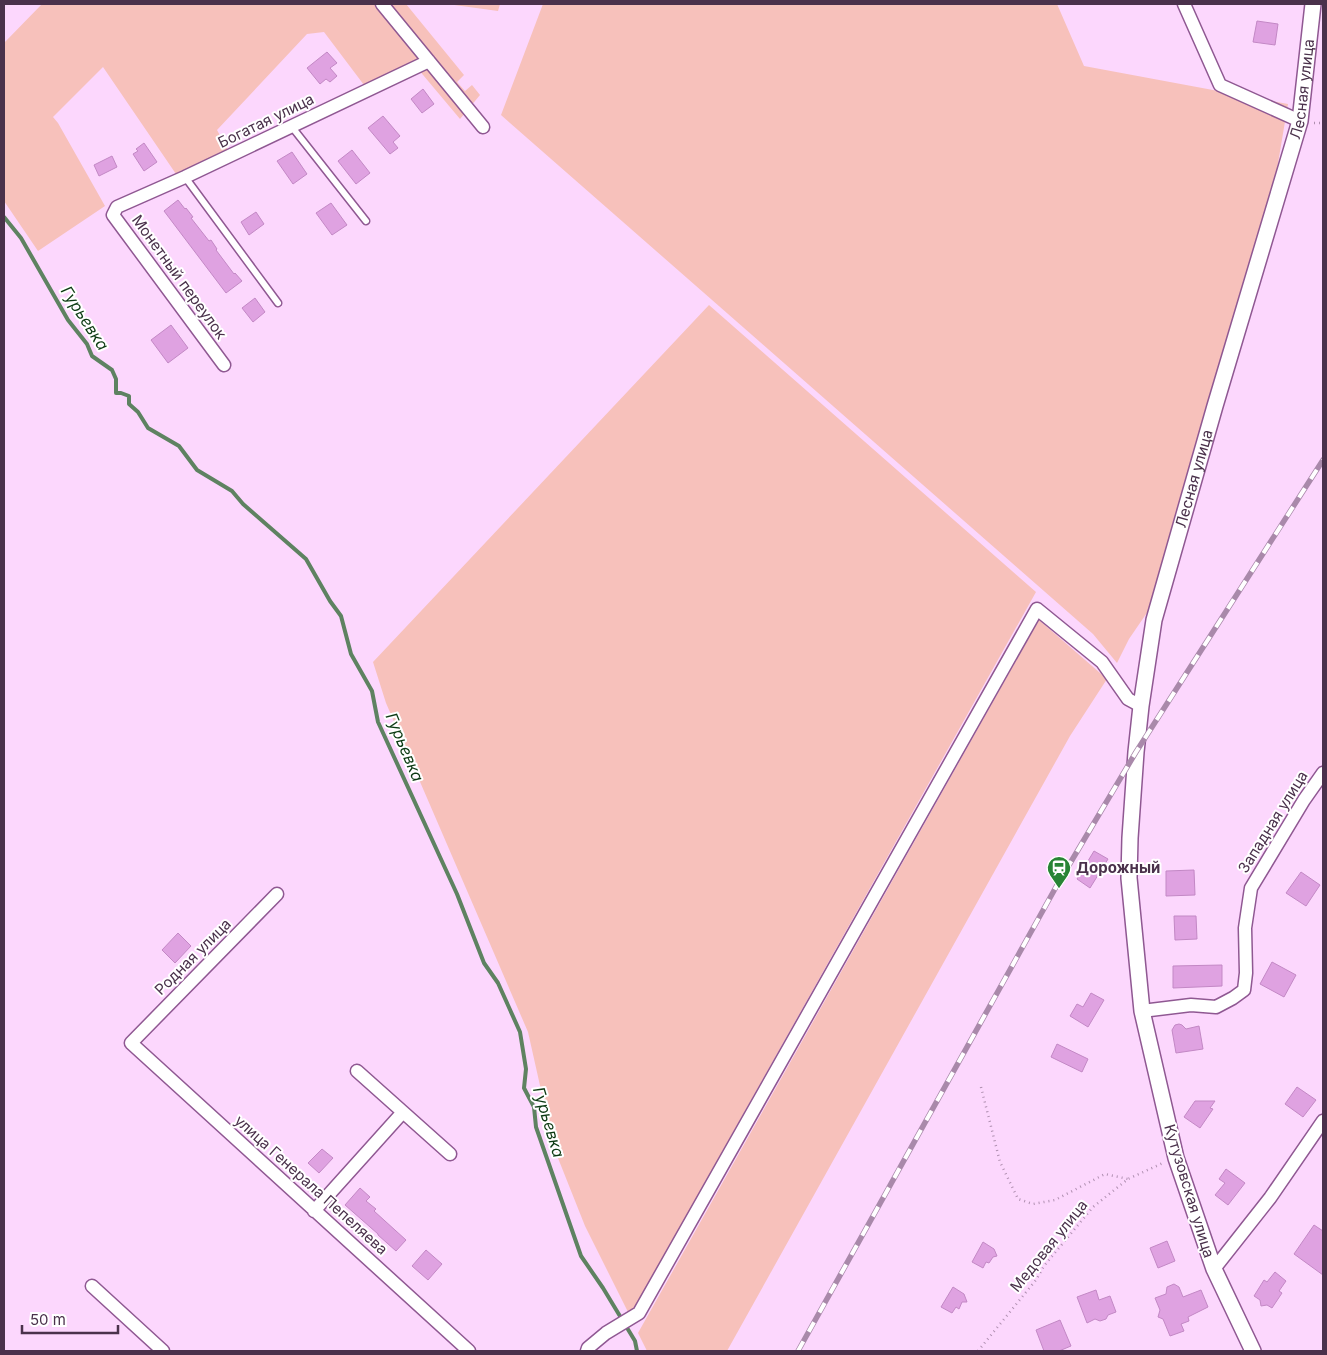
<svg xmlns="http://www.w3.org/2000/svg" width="1327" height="1355" font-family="Inter,sans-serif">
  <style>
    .green { fill: #f7c1bb }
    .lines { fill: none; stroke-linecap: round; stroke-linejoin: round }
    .stream { stroke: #5e8261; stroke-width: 4 }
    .building { fill: #dfa2e1; stroke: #c388c5 }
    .service-casing { stroke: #8f5892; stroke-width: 9 }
    .minor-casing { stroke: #8f5892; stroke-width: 15 }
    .tertiary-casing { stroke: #8f5892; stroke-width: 18 }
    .path { stroke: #b090b1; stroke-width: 2.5; stroke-dasharray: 1 4; stroke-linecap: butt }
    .service { stroke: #fff; stroke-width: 6 }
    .minor { stroke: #fff; stroke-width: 12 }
    .tertiary { stroke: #fff; stroke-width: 15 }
    .rail-casing { stroke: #a989aa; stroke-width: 5.5 }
    .rail { stroke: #fff; stroke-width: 4; stroke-dasharray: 11; stroke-linecap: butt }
    .labels { text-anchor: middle; stroke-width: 4; stroke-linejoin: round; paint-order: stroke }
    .street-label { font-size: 15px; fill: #4a314b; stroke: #fff }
    .poi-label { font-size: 15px; font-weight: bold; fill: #4a314b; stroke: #fff; text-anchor: start }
    .water-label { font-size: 16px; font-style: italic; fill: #0c3a13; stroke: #fff }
  </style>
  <rect width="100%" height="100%" fill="#fcd7fd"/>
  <path class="green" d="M42 4H406L464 75 457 82 465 91 472 85 480 95 460 119 413 63 364 85 324 32 307 34 217 130 228 150 176 174 103 67 53 117 58 123 105 206 38 251 4 201V43Z
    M447 4H500L498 11Z
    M543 4H1057L1084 66 1288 104 1265 240 1155 601 1129 639 1117 663 1093 634 501 115Z
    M709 305 1036 592 630 1316 585 1226 554 1148 528 1032 386 703 373 662Z
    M1039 620 1107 679 1070 736 727 1351H647L638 1333Z"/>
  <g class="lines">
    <path class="stream" d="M4 217 21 238 68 320 87 344 92 356 112 370 116 379V393H121L129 396V404L138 412 148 428 179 446 197 470 232 491 243 504 306 559 330 601 341 616 351 654 372 691 378 722 457 894 484 963 498 983 520 1032 526 1069 524 1088 534 1107 536 1127 581 1256 603 1288 635 1341 637 1351"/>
  </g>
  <path class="building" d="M1257 21 1278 24 1275 45 1253 42Z
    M327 52 337 63 330 68 337 76 330 82 326 79 320 84 307 68Z
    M423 89 434 104 422 113 411 99Z
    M383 116 400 136 393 142 398 148 390 154 368 128Z
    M144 143 157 162 144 171 133 154 138 151 136 149Z
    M352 150 370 173 356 184 338 161Z
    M292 152 307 174 293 184 277 161Z
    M112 156 117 167 99 176 94 165Z
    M178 200 185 209 186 208 193 217 191 218 209 241 211 240 217 249 216 250 234 274 235 273 242 281 226 293 164 211Z
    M331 203 347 225 332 235 316 213Z
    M256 212 264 224 249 235 241 222Z
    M255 298 265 312 253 322 242 308Z
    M171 325 188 348 168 363 151 340Z
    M1094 851 1108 859 1090 888 1077 879Z
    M1194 870 1195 895 1166 896V871Z
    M1301 872 1320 885 1306 906 1286 893Z
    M1174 916H1196L1197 939 1175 940Z
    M178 933 191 946 175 963 162 950Z
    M1272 962 1296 975 1284 997 1260 984Z
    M1222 965V986L1173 988V966Z
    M1091 993 1104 1000 1088 1027 1070 1016 1077 1004 1083 1007Z
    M1179 1024 1182 1025 1186 1029 1199 1026 1203 1049 1176 1053 1172 1030 1175 1025Z
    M1057 1044 1088 1059 1082 1072 1051 1057Z
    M1297 1087 1316 1100 1303 1117 1285 1104Z
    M1195 1101H1215L1210 1108 1213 1109 1200 1128 1184 1117Z
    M322 1149 333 1158 319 1173 308 1163Z
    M1226 1169 1245 1183 1228 1205 1215 1195 1225 1183 1219 1179Z
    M360 1188 370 1197 366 1201 376 1209 374 1211 406 1240 396 1251 378 1235V1234L345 1205Z
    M1314 1225 1323 1231V1275L1294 1254Z
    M1167 1241 1175 1261 1158 1268 1150 1248Z
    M983 1242 994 1249 997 1256 993 1257 989 1263 986 1262 983 1268 972 1262Z
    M426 1250 442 1264 428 1280 412 1266Z
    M1275 1272 1286 1281 1279 1291 1282 1293 1272 1308 1267 1305 1261 1306 1260 1300 1254 1296 1264 1280 1267 1282Z
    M1174 1284 1179 1287 1183 1297 1201 1290 1208 1307 1188 1317 1189 1321 1181 1324 1184 1331 1170 1336 1163 1319 1158 1317 1160 1310 1155 1298 1166 1294 1167 1287Z
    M953 1287 964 1294 967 1302H962L959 1309 956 1307 952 1313 941 1307Z
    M1096 1290 1099 1300 1110 1296 1116 1312 1108 1315 1106 1319 1100 1321 1095 1319 1087 1323 1077 1297Z
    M1060 1320 1071 1346 1059 1351H1044L1036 1330Z"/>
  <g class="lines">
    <g class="service-casing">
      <path id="service" d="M292 127 366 221
        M185 177 278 303"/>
    </g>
    <g class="minor-casing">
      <path id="minor" d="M382 4 483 127
        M1184 4 1220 85 1300 121
        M224 365 113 215 117 207 185 177 429 61
        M277 894 131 1043 469 1351
        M1142 1011 1191 1005 1216 1007 1233 998 1244 990 1246 973 1245 928 1251 888 1304 800 1323 773
        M357 1071 450 1154
        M314 1211 403 1112
        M1214 1269 1270 1198 1323 1121
        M92 1286 163 1351
        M587 1351 588 1348 606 1333 639 1313 1037 609 1102 662 1128 699 1141 706"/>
    </g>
    <g class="tertiary-casing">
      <g id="tertiary">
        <path id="s1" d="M1253 1351 1214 1269 1176 1158 1142 1011 1129 878 1130 838 1136 752 1141 706 1154 620 1215 406 1300 121 1313 4"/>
      </g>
    </g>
    <path class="path" d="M1314 123H1320L1323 121
      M981 1087 1000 1162 1018 1199 1033 1204 1055 1200 1105 1174 1128 1179
      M978 1351 1036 1280 1044 1266 1093 1207 1128 1179 1163 1163"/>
    <use href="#service" class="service"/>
    <use href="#minor" class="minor"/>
    <use href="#tertiary" class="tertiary"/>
    <g class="rail-casing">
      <path id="rail" d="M798 1351 1056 887 1136 752 1323 460"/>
    </g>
    <use href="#rail" class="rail"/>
  </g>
  <defs>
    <g id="station-pin" transform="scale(1.25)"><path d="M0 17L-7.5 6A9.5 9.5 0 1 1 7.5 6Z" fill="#288435" stroke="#fff"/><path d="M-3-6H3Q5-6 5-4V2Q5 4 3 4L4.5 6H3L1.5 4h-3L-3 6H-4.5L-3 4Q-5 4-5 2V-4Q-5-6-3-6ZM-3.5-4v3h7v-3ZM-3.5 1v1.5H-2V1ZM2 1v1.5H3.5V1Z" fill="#fff"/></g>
  </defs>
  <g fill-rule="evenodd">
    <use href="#station-pin" x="1059" y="868"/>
  </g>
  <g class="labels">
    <g class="street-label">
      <text dy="5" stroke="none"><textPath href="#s1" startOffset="1304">Лесная улица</textPath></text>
      <text transform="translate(266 121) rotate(-26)" y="5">Богатая улица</text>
      <text transform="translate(179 277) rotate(54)" y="5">Монетный переулок</text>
      <text dy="5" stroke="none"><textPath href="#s1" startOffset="899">Лесная улица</textPath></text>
      <text transform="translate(1273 822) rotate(-58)" y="5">Западная улица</text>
      <text transform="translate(193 957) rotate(-45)" y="5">Родная улица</text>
      <text transform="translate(311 1185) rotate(42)" y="5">улица Генерала Пепеляева</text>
      <text transform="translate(1189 1191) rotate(73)" y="5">Кутузовская улица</text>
      <text transform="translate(1049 1246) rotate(-51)" y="5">Медовая улица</text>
    </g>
    <g class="poi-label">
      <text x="1076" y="873">Дорожный</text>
    </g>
    <g class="water-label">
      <text transform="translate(85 318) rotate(57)" y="6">Гурьевка</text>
      <text transform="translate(405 747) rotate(67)" y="6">Гурьевка</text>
      <text transform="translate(549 1122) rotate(73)" y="6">Гурьевка</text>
    </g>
  </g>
  <rect width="1327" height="1355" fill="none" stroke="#4a314b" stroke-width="10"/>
  <path d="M22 1325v8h96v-8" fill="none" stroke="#4a314b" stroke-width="2.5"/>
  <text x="30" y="1325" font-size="15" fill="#4a314b" stroke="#ffffff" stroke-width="4" paint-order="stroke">50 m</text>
</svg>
